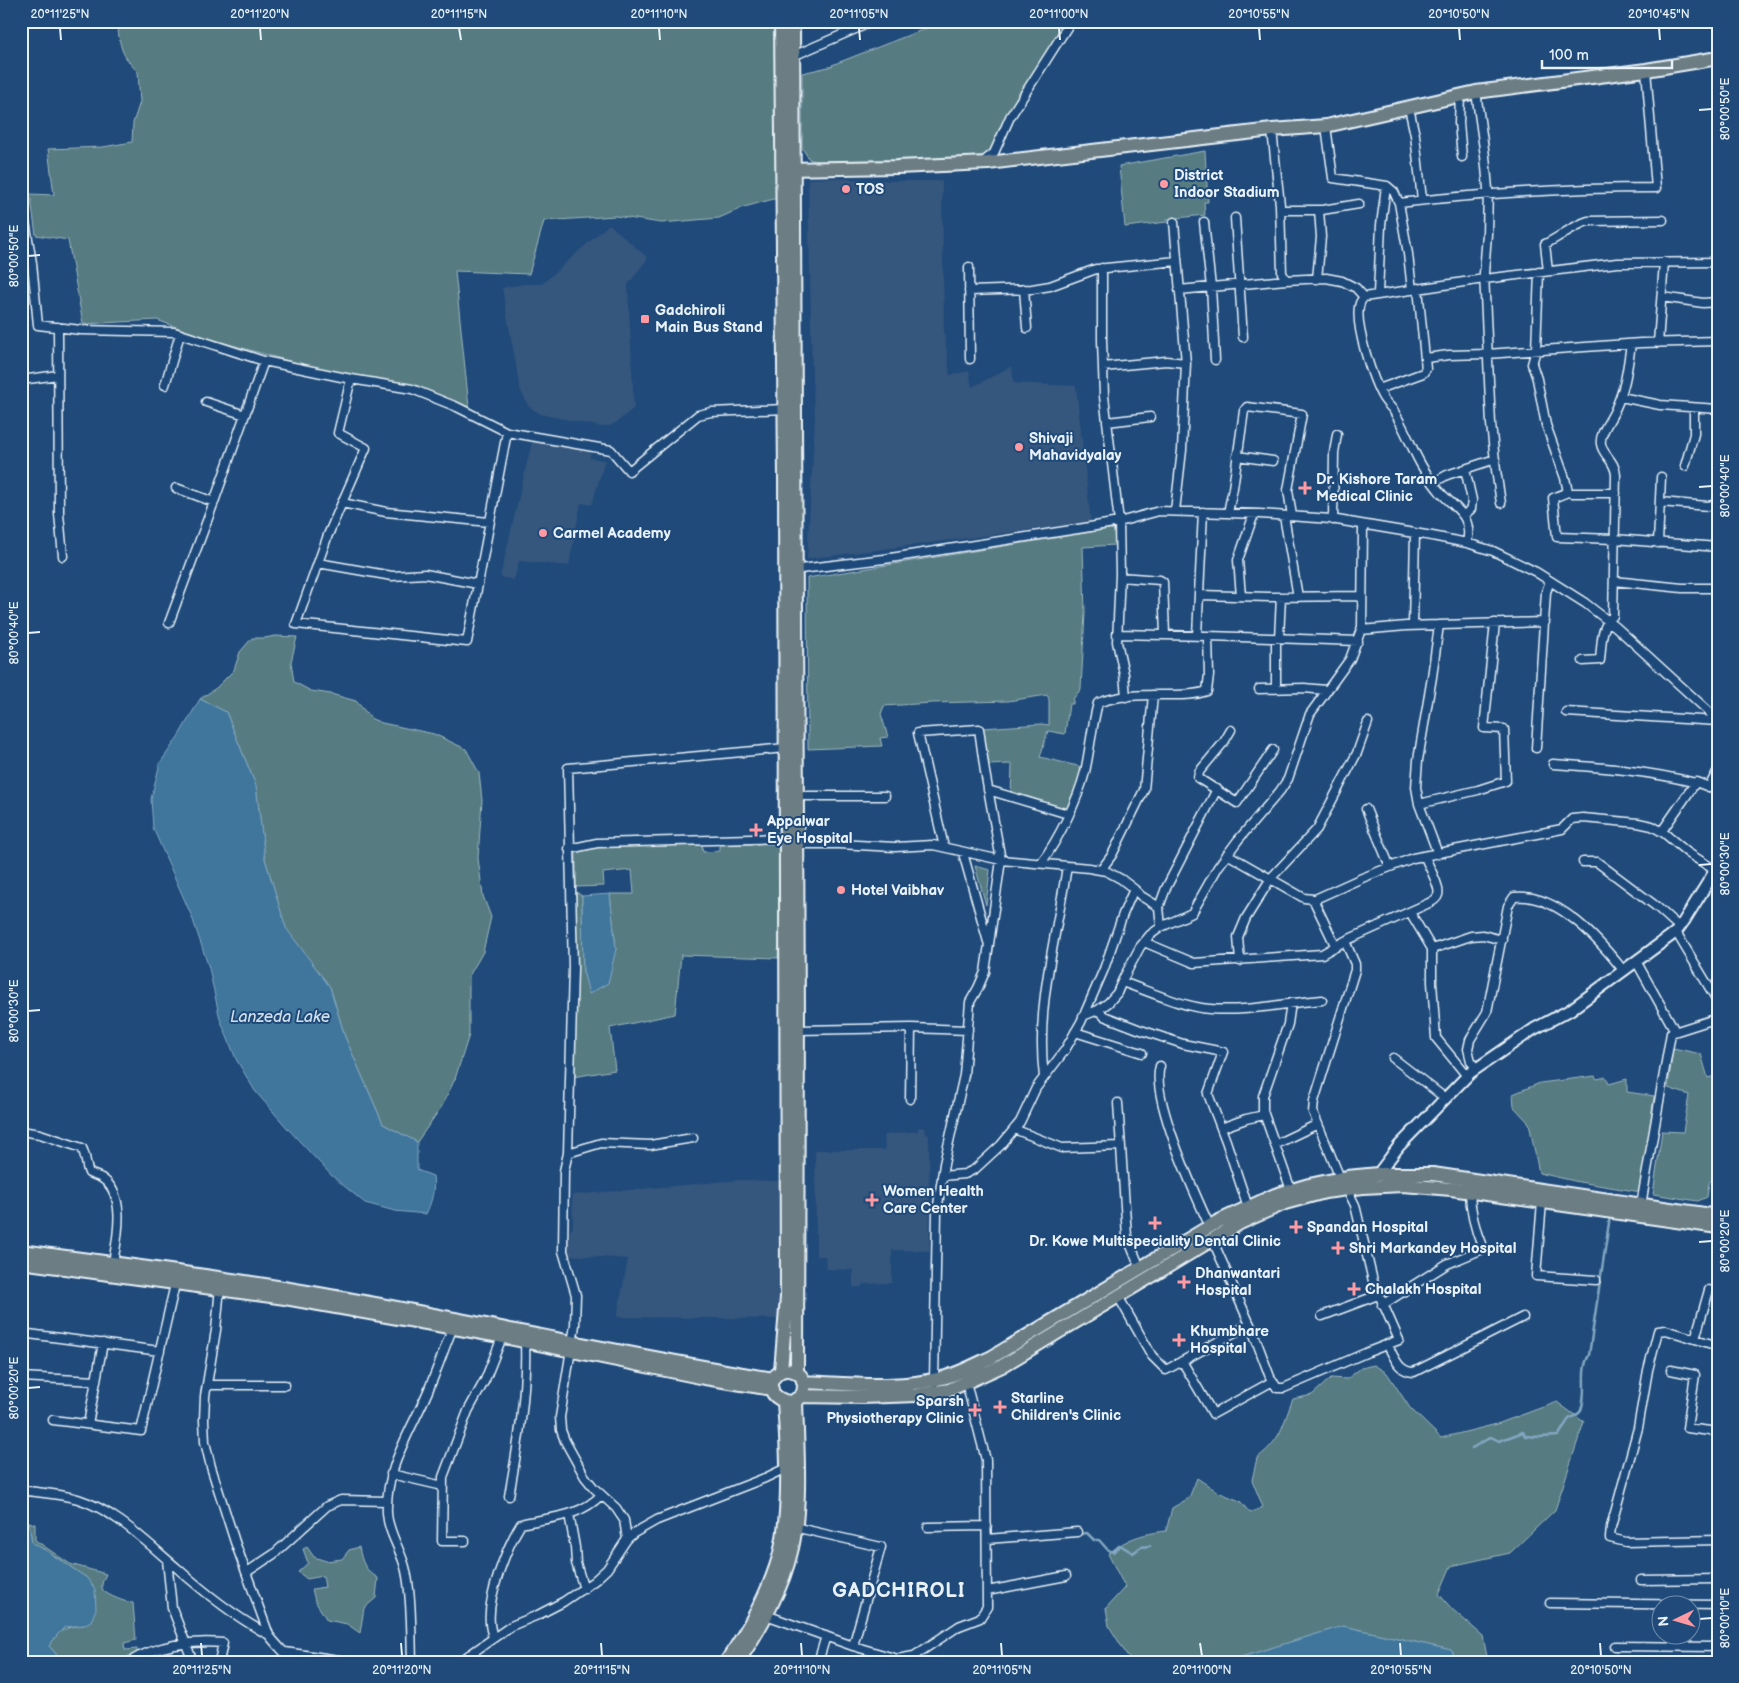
<svg xmlns="http://www.w3.org/2000/svg" width="1739" height="1683" font-family="'Balsamiq Sans',sans-serif">
  <style>
    .built { fill: #34567d }
    .green { fill: #567c82; stroke: #9fb6bd }
    .water { fill: #3f769c; stroke: #83a7c1 }
    .lines { fill: none; stroke-linecap: round; stroke-linejoin: round }
    .stream { stroke: #83a7c1; stroke-width: 2.5 }
    .minor-casing { stroke: #e8f1f8; stroke-width: 11 }
    .tertiary-casing { stroke: #e8f1f8; stroke-width: 14 }
    .primary-casing { stroke: #e8f1f8; stroke-width: 16 }
    .trunk-casing { stroke: #e8f1f8; stroke-width: 16 }
    .minor { stroke: #1f4a7a; stroke-width: 8 }
    .tertiary { stroke: #1f4a7a; stroke-width: 10 }
    .primary { stroke: #6c7e84; stroke-width: 12 }
    .trunk { stroke: #6c7e84; stroke-width: 12 }
    .ticks { fill: none; stroke: #e8f1f8; stroke-width: 2 }
    .poi-dot { fill: #ff9aa2; stroke: #1f4a7a; stroke-width: 2 }
    .labels { text-anchor: middle; stroke-width: 4; stroke-linejoin: round; paint-order: stroke }
    .poi-label { font-size: 15px; font-weight: bold; fill: #e8f1f8; stroke: #1f4a7a; text-anchor: start }
    .water-label { font-size: 16px; font-style: italic; fill: #cfdfea; stroke: #1f4a7a }
    .district-label { font-size: 20px; font-weight: bold; letter-spacing: 1px; fill: #e8f1f8; stroke: #1f4a7a }
    .neatline { fill: none; stroke: #e8f1f8; stroke-width: 2 }
    .ticks-label { font-size: 12px; text-anchor: middle; fill: #e8f1f8 }
  </style>
  <rect width="100%" height="100%" fill="#1f4a7a"/>
  <filter id="ink" filterUnits="userSpaceOnUse"><feTurbulence type="fractalNoise" baseFrequency=".02" numOctaves="2"/><feDisplacementMap in="SourceGraphic" scale="10" xChannelSelector="R" yChannelSelector="G"/><feConvolveMatrix kernelMatrix="1 2 1 2 8 2 1 2 1" color-interpolation-filters="sRGB"/></filter>
  <g filter="url(#ink)">
    <path class="built" d="M828 178 896 181H942L944 331 950 375 969 371 972 387 1012 366 1014 383 1076 386 1091 522 807 559 815 416 812 379 808 179Z
      M609 224 648 258 628 285 634 408 617 422 609 426 601 427 540 414 528 406 520 389 502 288 523 284H542Z
      M532 441 591 451 590 458 605 460 592 505 581 503 569 566 519 561 514 580 500 577Z
      M918 1127 926 1128 925 1133 929 1134 930 1251 892 1250V1283L863 1284 861 1287H853V1270L826 1269 825 1256H816L815 1150H885L884 1135 918 1131Z
      M739 1180 782 1181 781 1319 617 1317 628 1259 568 1255V1237L570 1236V1231L573 1227 572 1195Z"/>
    <path class="green" d="M117 21H757L758 27H779L785 196 744 207 719 218 661 223 615 216 544 221 529 274 455 271 469 407 413 385 343 374 289 361 203 337 157 320 83 324 68 240 36 235 30 194 54 195 48 149 103 147 132 142 133 123 140 102 138 72C120 54 120 46 117 21Z
      M945 21H1066V27L1018 94 999 133 992 151 982 158 899 163 815 161 809 159 802 148V73L833 66 832 65Z
      M1205 151 1208 202H1204L1205 215 1167 219V222L1125 227 1119 166Z
      M1110 529 1114 530 1115 545 1083 547 1085 613 1081 689 1073 699V704H1069L1065 734 1048 731 1040 757 1082 767 1080 775 1066 811 1011 794 1012 764 988 765 983 728 1041 724 1049 725V699L1047 695 1008 701 932 703 884 706 881 714 888 737 880 738 882 746 808 749 807 578Z
      M275 636 297 637 291 662 294 682 311 691 331 694 356 701 372 719 382 723 434 734 466 749 479 773 482 800 478 858 483 896 491 917 483 952 469 976V1035L455 1079 442 1106 417 1142 383 1124 345 1037 330 987 286 929 265 859 256 786 226 712 200 699 216 688 234 670 240 652 252 638H265Z
      M783 843 778 958 681 955 675 1014 610 1028 615 1070 573 1077 577 968 576 892 582 896 583 971 590 994 616 949 610 894H634L632 870 603 873 604 886 576 887V852L598 847 702 845 703 852 720 851V845Z
      M975 866 990 870 986 905Z
      M1673 1048 1701 1054 1708 1078 1718 1075V1171L1709 1183 1707 1197 1698 1201 1653 1194 1662 1131 1683 1132 1689 1095 1668 1088Z
      M1595 1076 1597 1079 1606 1077 1609 1084 1627 1079V1092L1654 1096 1641 1192 1579 1182 1539 1173 1529 1123 1514 1107 1513 1094 1540 1083Z
      M1374 1365 1387 1373 1410 1408 1441 1438 1497 1424 1557 1402 1584 1422 1555 1510 1510 1553 1451 1566 1439 1594 1452 1609 1483 1636 1488 1662H1459L1451 1650 1343 1626 1225 1662H1129L1130 1660 1109 1626 1106 1608 1125 1587 1108 1554C1127 1538 1142 1534 1166 1531L1172 1508 1189 1498 1197 1478 1218 1492 1240 1501 1250 1513 1263 1507 1252 1480 1257 1458C1282 1439 1282 1426 1293 1399L1312 1395 1331 1378 1347 1379 1361 1368Z
      M29 1522 35 1524V1540L70 1564 106 1574C104 1579 100 1585 103 1590 106 1595 127 1603 133 1603L136 1640 124 1643 125 1650 137 1649V1653L120 1662H57L56 1654 49 1646C61 1628 63 1628 84 1625L87 1578 45 1550 32 1543Z
      M307 1547 314 1557 326 1561 342 1559 349 1550 359 1547C362 1563 365 1570 378 1578L376 1598 364 1608 360 1633 347 1624 327 1620 315 1601 312 1589 325 1587 323 1576 307 1579 298 1572 308 1563 303 1549Z"/>
    <path class="water" d="M200 699 226 712 256 786 265 859 286 928 330 987 345 1037 383 1124 417 1142V1170L433 1176C435 1190 432 1201 426 1214L395 1211 365 1203 332 1176 289 1130 255 1091 236 1059 220 1019 209 968 192 917 153 828 151 799 160 763 178 737Z
      M610 894 616 949 608 983 589 994 583 971 582 896Z
      M21 1518 29 1522 32 1543 45 1550 87 1578 95 1589 96 1609 91 1621 84 1625 65 1627 57 1635 49 1646 56 1654 57 1662H21Z
      M1343 1626 1451 1650 1459 1662H1225Z"/>
    <g class="lines">
      <path class="stream" d="M1472 1448 1491 1437 1499 1441 1523 1432 1525 1436 1540 1437 1558 1436C1562 1431 1565 1424 1569 1419 1573 1415 1579 1416 1581 1410 1588 1392 1579 1371 1589 1355L1610 1216
        M1076 1535 1087 1533 1094 1540H1099L1107 1549 1113 1552 1120 1545 1133 1553 1141 1547 1150 1546"/>
      <g class="minor-casing">
        <path id="minor" d="M793 56 874 21
          M1476 92 1485 156 1488 189 1487 234 1484 273 1491 424 1496 470 1501 503
          M1460 96 1459 123 1462 157
          M1409 108 1415 135 1422 200
          M1326 126 1333 178 1387 186 1394 192 1399 203 1408 254 1412 290
          M1272 130 1280 205 1282 273 1286 280
          M983 162 994 153 1010 117 1071 21
          M21 197 32 263 38 325 81 330 174 332 264 361
          M1399 203C1485 193 1570 188 1656 188L1646 70
          M1280 210H1322L1359 204
          M1235 218 1243 337
          M1174 222 1186 363 1182 450 1175 511
          M1204 222 1211 287 1215 360
          M21 259 32 263
          M969 267 970 359
          M1102 268V340L1104 396 1119 522 1120 574 1117 642 1124 674 1126 697
          M1548 271 1545 244C1560 237 1572 226 1588 221L1663 220
          M1539 272 1536 350 1532 364 1537 379 1546 425 1565 478 1568 492 1573 493H1616
          M1317 279 1321 237 1319 210
          M1024 289 1027 328
          M1179 290 1286 280 1326 278 1342 281 1356 288 1364 297
          M969 291 1032 289 1050 286 1096 269 1177 261
          M1378 294 1381 225 1386 186
          M1662 297 1703 303 1718 302
          M58 327 59 514 63 556
          M1658 343 1664 262
          M1426 358 1449 355 1487 354 1641 343 1718 341
          M1103 367 1166 361 1186 363
          M351 379 412 389 457 407 507 432 611 450 629 471 698 415 711 412 785 409
          M21 380 58 375
          M165 385 180 334
          M1379 389 1423 373 1426 369 1418 288
          M1621 397 1660 405 1718 409
          M206 402 245 415
          M1107 422 1150 417
          M1237 456 1273 461
          M1685 466 1694 434V408
          M1433 483 1447 475 1495 459
          M176 488 214 502
          M1568 492 1553 498 1557 537 1614 539 1718 547
          M1660 502 1708 506 1718 504
          M342 503 386 512 489 522
          M1228 513 1233 488 1244 411 1247 407 1302 414 1288 490 1292 516
          M1464 515 1471 509 1472 500 1465 469
          M1284 516 1298 597
          M1333 520 1334 453 1337 434
          M1467 543C1473 516 1457 510 1441 493 1434 485 1428 476 1423 468 1412 450 1405 428 1393 410 1390 406 1386 403 1383 398 1373 381 1353 322 1360 303 1361 300 1363 299 1364 297L1484 279 1617 263 1718 262
          M1658 543 1661 477
          M318 563 392 576 425 574 478 584
          M792 570 884 559 1084 528 1119 522 1159 511 1260 514 1331 519 1432 536 1467 543 1493 551 1536 572 1585 603 1616 627 1718 720
          M1120 577 1160 580 1163 582 1165 635
          M1614 581 1682 588H1718
          M1200 595 1269 597 1362 596
          M1241 596 1238 560 1254 514
          M169 623 214 502 264 361 351 379 338 433 366 448 328 535 296 624 467 642 507 432
          M1413 626 1415 533
          M1361 630 1406 626 1545 622
          M1117 634 1208 636 1358 641
          M1197 635 1203 512
          M1276 638V688
          M1279 638 1281 597
          M1583 661 1600 660C1602 644 1600 627 1613 616L1616 475C1615 460 1603 456 1601 444 1599 434 1610 421 1614 412 1626 386 1627 371 1631 344
          M1259 689 1304 688 1326 690
          M1566 712 1718 721
          M1231 730 1224 742 1199 772 1198 778 1237 803 1273 750
          M1536 748 1546 592 1550 581
          M1553 764C1600 767 1650 771 1696 783
          M988 790 1068 814
          M796 796H885
          M1419 804 1478 790 1506 781 1504 729 1484 728 1495 623
          M1366 809 1390 867
          M1662 831 1696 782 1709 787 1718 770
          M796 844H838L895 847 933 845 1001 860 1089 868 1106 871 1121 879 1134 889 1141 896 1159 907
          M569 849 597 843 786 838
          M963 853 988 942
          M1227 854 1304 898 1313 899 1336 947
          M1438 854 1419 804 1416 787 1418 760 1432 677 1439 625
          M1583 862H1597L1657 907 1679 927
          M1041 863C1058 840 1078 800 1085 772 1090 749 1092 725 1098 703 1120 694 1148 695 1172 695 1184 695 1196 695 1207 691L1209 675 1208 636
          M1101 870 1112 855 1144 790 1153 695
          M1313 900 1362 878 1413 858 1562 829 1572 819 1583 818 1638 823 1652 826 1664 833 1688 853 1715 870
          M1410 912 1432 949V982L1436 1038 1467 1076
          M1161 927 1159 907 1166 888 1217 789
          M1676 932 1718 1002
          M1144 942 1194 963 1322 954 1345 941 1429 903C1433 901 1437 899 1438 895 1441 888 1428 865 1425 857
          M1432 949 1471 936 1483 935 1502 940
          M1240 961 1238 937 1246 918 1271 878 1317 829 1357 753 1368 722
          M1636 961 1675 1031
          M1122 982C1148 991 1183 1007 1210 1009 1247 1012 1285 1003 1322 1000
          M1098 1010 1104 1016 1138 1029 1183 1044 1223 1052 1208 1094 1226 1141 1248 1207
          M1083 1016 1098 1010 1108 1003 1117 993 1123 979 1140 947 1150 935 1161 927 1192 913 1218 867 1238 840 1280 791 1288 779 1310 714 1350 659 1362 627 1363 525
          M798 1030 911 1028 968 1030
          M1075 1032 1142 1053
          M1393 1058 1445 1098
          M1160 1066C1150 1097 1195 1194 1210 1227
          M1476 1069 1471 1061 1468 1049 1470 1040 1487 1012 1508 906 1514 897C1557 892 1599 940 1623 970
          M1044 1077C1035 1006 1057 936 1067 866
          M910 1099 911 1028
          M1118 1103 1127 1236 1140 1268
          M1221 1128 1246 1119 1264 1115
          M1014 1129 1062 1148 1120 1146
          M21 1131 40 1134 82 1148C87 1158 85 1164 89 1173 93 1175 99 1176 103 1179 127 1196 117 1239 113 1263
          M693 1138 650 1145 601 1143 568 1153 573 968 568 768 786 748
          M1276 1144 1318 1124
          M568 1153 564 1171 563 1251 576 1295 575 1325 560 1417 561 1430 565 1441 585 1477 594 1488 616 1508 624 1520 627 1539
          M942 1176 965 1174 975 1169 1001 1145 1020 1122 1036 1088 1065 1050 1081 1022 1104 969 1123 914 1134 889
          M1340 1178 1313 1112 1314 1101 1355 970V964L1345 941
          M1291 1190 1263 1111V1096L1288 1024 1291 1003
          M1542 1202 1536 1276 1596 1280
          M1641 1205 1671 1033 1718 1018
          M1212 1239 1252 1329 1270 1377 1277 1388H1284L1368 1352 1399 1340 1373 1281 1355 1205 1347 1189
          M220 1287 216 1330 205 1396 204 1420 205 1442 211 1467 235 1542 269 1635C276 1645 285 1652 292 1662
          M1118 1296 1152 1356 1166 1370 1250 1324
          M1382 1305 1447 1264 1483 1249C1475 1230 1470 1212 1470 1191
          M1322 1316 1378 1295
          M21 1333 160 1351
          M1695 1339 1709 1290
          M1387 1344C1394 1356 1398 1372 1414 1372L1523 1317
          M1718 1346 1666 1330 1658 1331 1648 1370 1638 1428 1611 1527 1610 1538 1626 1542 1718 1540
          M1182 1361 1213 1414 1273 1381
          M1671 1370 1695 1375 1687 1428 1718 1432
          M21 1377 96 1381
          M934 1383 937 1212 944 1164 964 1075 970 1002 978 988 985 972 1001 860 985 772 979 729 918 733 944 847
          M207 1385H285
          M53 1420 141 1431 176 1280
          M88 1424 103 1343
          M391 1474 443 1486
          M21 1490C40 1493 60 1494 78 1499 116 1511 147 1543 177 1568 205 1593 235 1617 269 1635
          M509 1496C518 1445 527 1393 525 1341
          M569 1514 575 1547 576 1563 584 1589
          M794 1527 881 1547 853 1646 901 1660
          M928 1527 987 1526
          M987 1539 1077 1532
          M465 1541H442L443 1477 468 1411 485 1380 503 1335
          M167 1560 172 1608 193 1662
          M247 1572 274 1554 327 1506 341 1500 387 1501
          M1641 1580 1718 1579
          M987 1591 1066 1576
          M1550 1603 1718 1605
          M766 1615 853 1646
          M493 1638C492 1633 490 1628 490 1623 487 1597 507 1546 521 1524 549 1517 579 1518 601 1495
          M1615 1646 1718 1647
          M285 1652 352 1662
          M469 1655 483 1662
          M897 1659 914 1656 959 1626 980 1618 987 1607 986 1460 966 1382
          M129 1662C157 1645 192 1640 223 1643L219 1662
          M412 1662C411 1633 412 1598 406 1571 402 1551 388 1533 387 1513 385 1468 411 1431 428 1391 437 1370 444 1349 453 1327
          M459 1662 511 1626 538 1615 563 1602 594 1581 607 1569 627 1539 634 1533 657 1520 765 1478 786 1468
          M818 1662 826 1636"/>
      </g>
      <g class="tertiary-casing">
        <path id="tertiary" d="M1378 1174 1399 1146 1470 1073 1534 1029 1570 1010 1676 932 1684 921 1718 866"/>
      </g>
      <g class="primary-casing">
        <path id="primary" d="M785 169 897 167 988 163 1272 130 1326 126 1476 92 1646 70 1718 58"/>
      </g>
      <g class="trunk-casing">
        <path id="trunk" d="M793 21 798 1013 797 1373
          M21 1251C119 1264 217 1276 313 1293 467 1319 619 1354 773 1379
          M21 1262 285 1298 494 1335 705 1378 772 1389
          M781 1371C792 1368 804 1373 804 1386 803 1419 749 1393 781 1371L787 1297 785 478 781 21
          M803 1382C850 1384 899 1390 946 1377 962 1372 977 1364 992 1357L1217 1222 1275 1195 1309 1185 1347 1177 1378 1174H1433L1718 1216
          M800 1396 862 1397 917 1395 949 1390 1002 1366 1240 1223 1285 1203 1325 1192 1363 1187 1403 1185 1451 1189 1718 1227
          M726 1662C748 1630 768 1595 779 1557 791 1513 787 1447 784 1402
          M738 1662C761 1627 783 1589 792 1548 802 1504 797 1445 796 1399"/>
      </g>
      <use href="#minor" class="minor"/>
      <use href="#tertiary" class="tertiary"/>
      <use href="#primary" class="primary"/>
      <use href="#trunk" class="trunk"/>
    </g>
  </g>
  <path class="ticks" d="M60 28 61 40M260 28 261 40M459 28 461 40M659 28 660 40M859 28 860 40M1059 28 1060 40M1259 28 1260 40M1459 28 1460 40M1659 28 1660 40M1699 110 1712 109M28 256 40 255M1699 487 1712 486M28 633 40 632M1699 865 1712 864M28 1011 40 1010M1699 1242 1712 1241M28 1388 40 1387M1699 1619 1712 1618M201 1643 202 1656M401 1643 402 1656M601 1643 602 1656M801 1643 802 1656M1001 1643 1002 1656M1200 1643 1202 1656M1400 1643 1401 1656M1600 1643 1601 1656"/>
  <g class="poi-dot">
    <circle cx="1164" cy="184" r="5"/>
    <circle cx="846" cy="189" r="5"/>
    <rect x="640" y="314" width="10" height="10" rx="2.5"/>
    <circle cx="1019" cy="447" r="5"/>
    <path d="M1302.5 480.5h5v5h5v5h-5v5h-5v-5h-5v-5h5z"/>
    <circle cx="543" cy="533" r="5"/>
    <path d="M753.5 822.5h5v5h5v5h-5v5h-5v-5h-5v-5h5z"/>
    <circle cx="841" cy="890" r="5"/>
    <path d="M869.5 1192.5h5v5h5v5h-5v5h-5v-5h-5v-5h5z"/>
    <path d="M1152.5 1215.5h5v5h5v5h-5v5h-5v-5h-5v-5h5z"/>
    <path d="M1293.5 1219.5h5v5h5v5h-5v5h-5v-5h-5v-5h5z"/>
    <path d="M1335.5 1240.5h5v5h5v5h-5v5h-5v-5h-5v-5h5z"/>
    <path d="M1181.5 1274.5h5v5h5v5h-5v5h-5v-5h-5v-5h5z"/>
    <path d="M1351.5 1281.5h5v5h5v5h-5v5h-5v-5h-5v-5h5z"/>
    <path d="M1176.5 1332.5h5v5h5v5h-5v5h-5v-5h-5v-5h5z"/>
    <path d="M997.5 1399.5h5v5h5v5h-5v5h-5v-5h-5v-5h5z"/>
    <path d="M972.5 1402.5h5v5h5v5h-5v5h-5v-5h-5v-5h5z"/>
  </g>
  <g class="labels">
    <g class="poi-label">
      <text x="1174" y="180">District<tspan x="1174" dy="17">Indoor Stadium</tspan></text>
      <text x="856" y="194">TOS</text>
      <text x="655" y="315">Gadchiroli<tspan x="655" dy="17">Main Bus Stand</tspan></text>
      <text x="1029" y="443">Shivaji<tspan x="1029" dy="17">Mahavidyalay</tspan></text>
      <text x="1316" y="484">Dr. Kishore Taram<tspan x="1316" dy="17">Medical Clinic</tspan></text>
      <text x="553" y="538">Carmel Academy</text>
      <text x="767" y="826">Appalwar<tspan x="767" dy="17">Eye Hospital</tspan></text>
      <text x="851" y="895">Hotel Vaibhav</text>
      <text x="883" y="1196">Women Health<tspan x="883" dy="17">Care Center</tspan></text>
      <text x="1307" y="1232">Spandan Hospital</text>
      <text x="1155" y="1246" text-anchor="middle">Dr. Kowe Multispeciality Dental Clinic</text>
      <text x="1349" y="1253">Shri Markandey Hospital</text>
      <text x="1195" y="1278">Dhanwantari<tspan x="1195" dy="17">Hospital</tspan></text>
      <text x="1365" y="1294">Chalakh Hospital</text>
      <text x="1190" y="1336">Khumbhare<tspan x="1190" dy="17">Hospital</tspan></text>
      <text x="1011" y="1403">Starline<tspan x="1011" dy="17">Children's Clinic</tspan></text>
      <text x="964" y="1406" text-anchor="end">Sparsh<tspan x="964" dy="17">Physiotherapy Clinic</tspan></text>
    </g>
    <g class="water-label">
      <text x="280" y="1022">Lanzeda Lake</text>
    </g>
    <g class="district-label">
      <text x="899" y="1597">GADCHIROLI</text>
    </g>
  </g>
  <rect width="1739" height="1683" fill="none" stroke="#1f4a7a" stroke-width="55"/>
  <g transform="translate(1676 1620) rotate(265)"><circle r="24" fill="#1f4a7a" stroke="#6f8dac"/>
  <path d="M0-4L9 19L0 12L-9 19Z" fill="#ff9aa2"/>
  <text y="-8" font-size="14" font-weight="bold" text-anchor="middle" fill="#e8f1f8">N</text>
  </g>
  <path d="M1542 60v8h130v-8" fill="none" stroke="#e8f1f8" stroke-width="2.5"/>
  <text x="1549" y="60" font-size="15" fill="#e8f1f8" stroke="#1f4a7a" stroke-width="4" paint-order="stroke">100 m</text>
  <rect x="28" y="28" width="1684" height="1628" class="neatline"/>
  <g class="ticks-label">
    <text x="60" y="18">20°11'25"N</text>
    <text x="260" y="18">20°11'20"N</text>
    <text x="459" y="18">20°11'15"N</text>
    <text x="659" y="18">20°11'10"N</text>
    <text x="859" y="18">20°11'05"N</text>
    <text x="1059" y="18">20°11'00"N</text>
    <text x="1259" y="18">20°10'55"N</text>
    <text x="1459" y="18">20°10'50"N</text>
    <text x="1659" y="18">20°10'45"N</text>
    <text transform="translate(1725 109) rotate(-90)" y="4">80°00'50"E</text>
    <text transform="translate(14 256) rotate(-90)" y="4">80°00'50"E</text>
    <text transform="translate(1725 486) rotate(-90)" y="4">80°00'40"E</text>
    <text transform="translate(14 633) rotate(-90)" y="4">80°00'40"E</text>
    <text transform="translate(1725 864) rotate(-90)" y="4">80°00'30"E</text>
    <text transform="translate(14 1011) rotate(-90)" y="4">80°00'30"E</text>
    <text transform="translate(1725 1241) rotate(-90)" y="4">80°00'20"E</text>
    <text transform="translate(14 1388) rotate(-90)" y="4">80°00'20"E</text>
    <text transform="translate(1725 1618) rotate(-90)" y="4">80°00'10"E</text>
    <text x="202" y="1674">20°11'25"N</text>
    <text x="402" y="1674">20°11'20"N</text>
    <text x="602" y="1674">20°11'15"N</text>
    <text x="802" y="1674">20°11'10"N</text>
    <text x="1002" y="1674">20°11'05"N</text>
    <text x="1202" y="1674">20°11'00"N</text>
    <text x="1401" y="1674">20°10'55"N</text>
    <text x="1601" y="1674">20°10'50"N</text>
  </g>
</svg>
